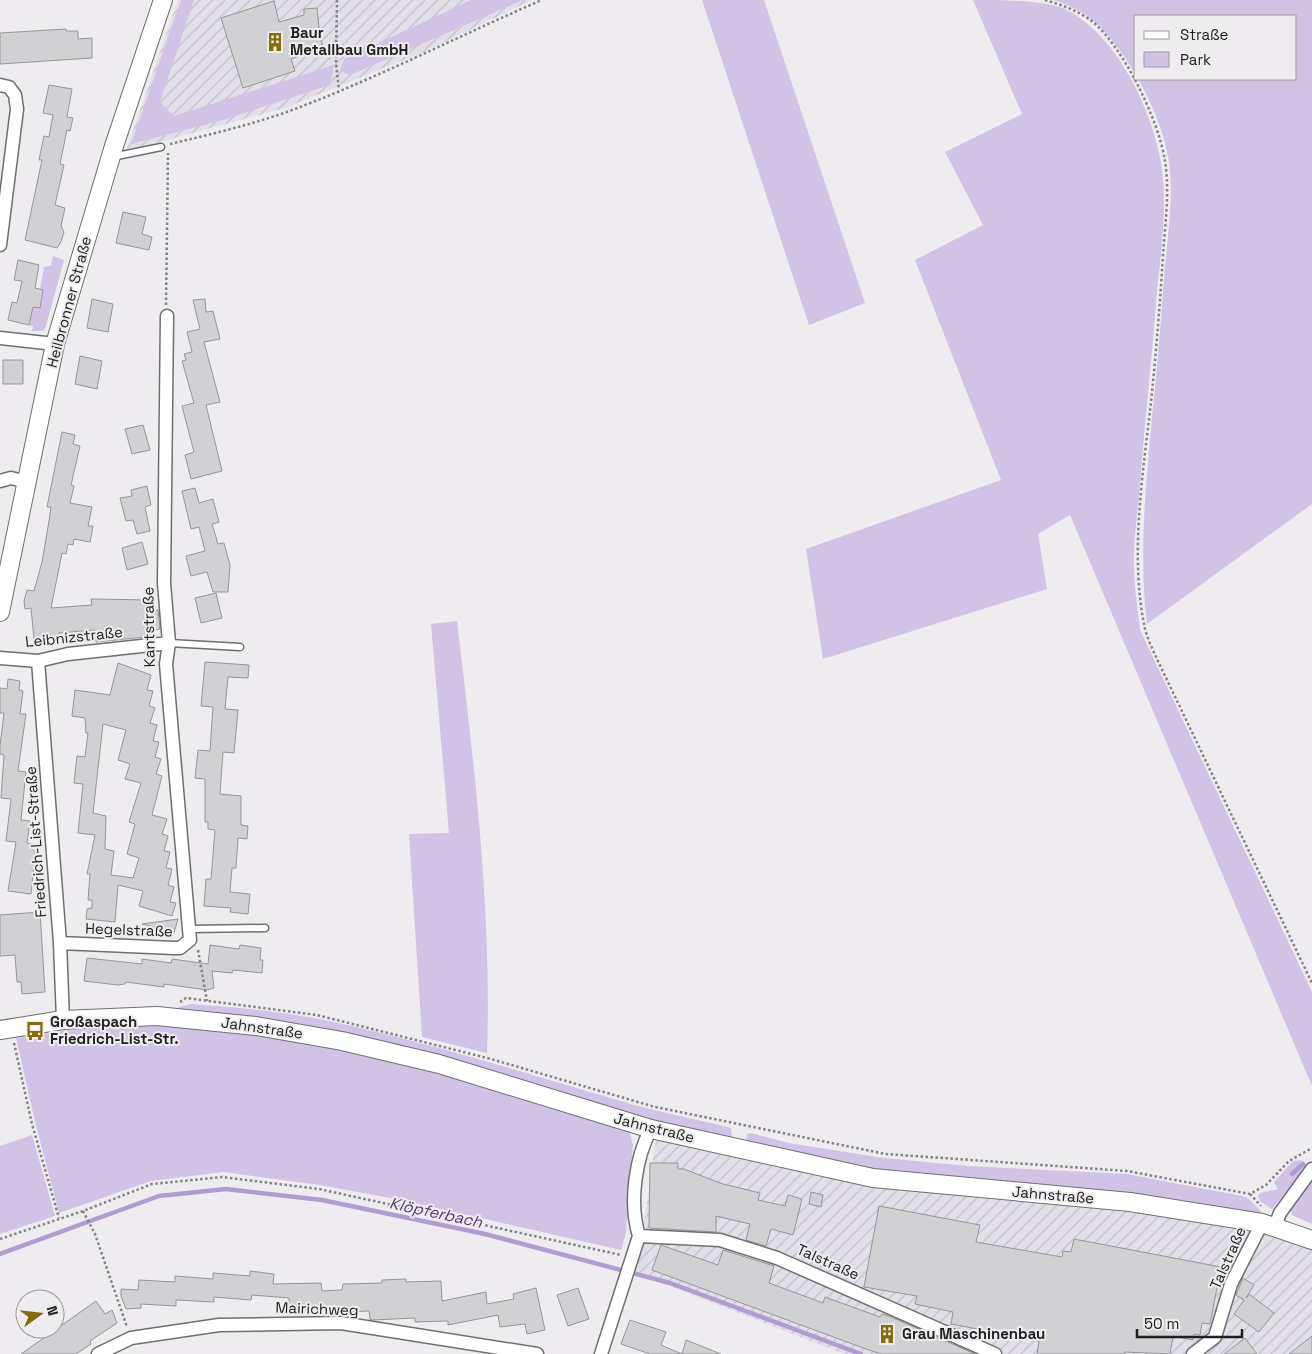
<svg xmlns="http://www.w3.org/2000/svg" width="1312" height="1354" font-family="'Space Grotesk',sans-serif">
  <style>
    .industrial { fill: url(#industrial-furrows) }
    .green { fill: #d0c3e5 }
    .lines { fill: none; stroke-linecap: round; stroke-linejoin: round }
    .stream { stroke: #b19ccf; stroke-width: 4.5 }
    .building { fill: #d1d0d3; stroke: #959496; fill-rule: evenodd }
    .lane-casing { stroke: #6f6e70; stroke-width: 9 }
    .street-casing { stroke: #6f6e70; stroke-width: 15 }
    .secondary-casing { stroke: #6f6e70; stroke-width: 20 }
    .path { stroke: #838284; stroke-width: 2.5; stroke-dasharray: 2.5 2.5; stroke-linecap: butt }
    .lane { stroke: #fff; stroke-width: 6 }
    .street { stroke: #fff; stroke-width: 12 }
    .secondary { stroke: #fff; stroke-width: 18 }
    .labels { text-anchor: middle; stroke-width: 4; stroke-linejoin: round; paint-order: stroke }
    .poi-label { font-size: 15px; font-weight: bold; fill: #202021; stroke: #eeecef; text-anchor: start }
    .street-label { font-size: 15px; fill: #202021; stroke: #eeecef }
    .water-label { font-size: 16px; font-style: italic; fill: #573a78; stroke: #eeecef }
  </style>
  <defs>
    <pattern id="industrial-furrows" width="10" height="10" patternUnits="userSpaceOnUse" patternTransform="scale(1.25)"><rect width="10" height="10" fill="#e3dfe9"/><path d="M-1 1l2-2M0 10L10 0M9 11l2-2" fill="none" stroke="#c2bfc8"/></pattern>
  </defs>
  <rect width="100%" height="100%" fill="#eeecef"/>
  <path class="industrial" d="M178 0H532L426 51 285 108 126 151Z
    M656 1138 879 1187 1077 1205 1280 1231 1312 1249V1354H844L631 1271 643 1232Z"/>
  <path class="green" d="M181 0H194L160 102 174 116 334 65 330 85 220 121 131 144Z
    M471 0H523L350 75 340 71 344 59Z
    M702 0H764L865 303 809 325Z
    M973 0C1001 0 1033 0 1060 7 1114 29 1152 108 1161 163 1168 200 1161 253 1157 291 1152 359 1144 427 1139 495 1137 518 1133 543 1134 566 1134 588 1138 609 1140 630L1312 992V1086L1070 515 1038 534 1047 589 823 659 806 549 1001 480 915 260 983 225 945 152 1022 114Z
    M1053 0H1312V504L1147 624C1139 558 1145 494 1151 428 1156 377 1161 327 1164 277 1167 238 1175 195 1168 156 1162 128 1152 103 1138 79H1296V16H1136V75C1114 40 1095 12 1053 0Z
    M53 256 64 260 46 326 43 331H32L33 326H29L35 300 42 296 43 290 40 289 44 267 51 266Z
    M457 621C474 764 492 909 487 1053L422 1037 409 834 449 833 431 624Z
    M191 1004C234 1007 277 1011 319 1019 428 1041 532 1076 638 1106 669 1114 700 1120 731 1128L732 1137 728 1141 387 1043 318 1027 179 1010V1007Z
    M186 1023 336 1047 433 1071 623 1127 630 1134 633 1145 626 1233 621 1250 406 1201 320 1185 223 1172 151 1181 59 1213 36 1126 16 1038 63 1031Z
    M751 1133 789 1143 884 1158 968 1166 1127 1174 1242 1196 1248 1198 1261 1211 1260 1214 1170 1198 887 1172 850 1166 746 1143 747 1134Z
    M32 1135 55 1216 0 1234V1146Z
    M1301 1160 1305 1163 1306 1168 1272 1209 1260 1201 1258 1196 1260 1193 1278 1189 1274 1182 1293 1161Z
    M1312 1176V1224L1292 1215 1291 1210 1295 1200Z"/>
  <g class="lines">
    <path class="stream" d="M1292 1174 1303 1164
      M0 1254 159 1196 226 1189 322 1200 485 1234 670 1283 861 1354"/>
  </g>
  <path class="building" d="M274 1 279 22 304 15V9L317 8 320 37 323 47 291 59 295 71 243 88 221 18Z
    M66 29V31H78V39L92 38V58L0 64V33Z
    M49 85 72 89 67 117 73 118 70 131 67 130 60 164 64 165 55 205 65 208 61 226 64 232 61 242 57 248 25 240 42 160H39L44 136 49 137 53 115 43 113Z
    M123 212 146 217 142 234 152 237 149 250 116 243Z
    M18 260 39 265 35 288 43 290 40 308 33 307 29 325 8 320 12 302 17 303 22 281 14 280Z
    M92 299 113 304 108 332 87 328Z
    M205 299 206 312 213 311 220 339 204 342 220 402 206 405 222 471 191 479 185 455 194 452 182 406 194 403 182 361 186 360 184 354 192 352 187 332 200 329 193 300Z
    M80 356 102 361 97 389 75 384Z
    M3 360H23V384H3Z
    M143 425 150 450 132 454 125 429Z
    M62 432 75 435 73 444 80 446 71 485 74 486 70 503 92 507 88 526H93L90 542 74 539 73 545 68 544 66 554 62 553 51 608 92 605 91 599 151 600 152 611 158 610 160 629 154 630V636L96 642 95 630 59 633V636L34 639 31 608 25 609 24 601 27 590 34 591 42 562 49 521 51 507H47Z
    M147 486 151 505 145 507 150 531 137 534 133 520 126 521 120 498 132 496 131 490Z
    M195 488 199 503 213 499 219 522 212 524 218 544 224 543 230 565 228 592H213L207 572 191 576 186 556 205 551 199 527 191 529 182 491Z
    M142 542 148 564 127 570 122 548Z
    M216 593 222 618 201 623 195 598Z
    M205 662 249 665 248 678 228 677 225 709 238 710 234 753 223 752 220 794 241 796V825L248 826 247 839 238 838 236 868H232L230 892 250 894 248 914 230 912 231 908 204 906 206 879H211L215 830 208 829V822H205V779L195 778 198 750 210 751 213 707 201 706Z
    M118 663 151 675 147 690 153 691 149 706 155 708 150 723 157 725 153 741 159 742 155 757 161 759 156 774 162 776 152 815 167 819 162 834 168 836 164 851 170 852 166 868 172 869 168 885 174 887 170 902 176 903 172 916 139 906 143 891 118 885 115 922 86 919 87 909 92 908V900H88L90 874H87L95 835 78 833 83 784 74 783 77 756 85 757 88 733H86L85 718 72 716 75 690 110 695ZM103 724 126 730 118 760 130 764 125 779 141 783 129 822 135 824 127 854 139 858 133 878 111 875 114 851 105 849 106 816 93 813Z
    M8 679 20 681 19 690 23 691 20 714H26L18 771 26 772 21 820 30 821 27 843 36 845 31 894 8 891 16 842 6 841 11 799 1 798 4 755 0 754V746L4 713H0V688L7 689Z
    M40 912 45 992 22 994 21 982H17L15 955 0 956V915Z
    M178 919 174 933 142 924Z
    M210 945 239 949 240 945 261 948 260 960H263L262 973 233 970 232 973 212 971 214 988 207 990 164 984V987L126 982 125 984 118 985 84 981 87 958 142 964V959L171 963 172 959 208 964Z
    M650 1163H678V1169H684L723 1184 760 1193 758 1200 785 1206 788 1195 802 1199 793 1235 771 1229 766 1246 746 1240 750 1224 716 1216V1232L649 1228Z
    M811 1192 823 1195 821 1207 809 1204Z
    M879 1206 980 1225 976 1242 1062 1257 1063 1251 1071 1252 1074 1239 1221 1267 1210 1324 1202 1323 1200 1335 1194 1334 1193 1340 1173 1336 1170 1354 1125 1352V1354H1037L1039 1341 951 1324 953 1312 915 1304 917 1296 864 1287Z
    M661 1245 718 1265 723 1250 774 1266 769 1283 823 1303 825 1297 880 1317 882 1314 889 1316 975 1354H881L866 1349 652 1270Z
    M250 1271 274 1274 273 1284 321 1283 322 1291 342 1290 343 1284 382 1283V1280L406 1279V1282L441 1281 442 1301 486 1292 487 1304 514 1299 513 1294 536 1288 545 1330 527 1334 525 1324 500 1327 498 1315 448 1325V1321L415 1322V1318L373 1320 370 1319 369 1311 344 1312 343 1308 289 1311V1298L252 1295 251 1300 214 1297V1302L176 1300V1306L141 1304V1308L126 1309 121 1296V1289L138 1290 139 1280 175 1282V1276L213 1279V1273L250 1276Z
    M1243 1278 1254 1285 1246 1298 1249 1294 1274 1313 1259 1332 1234 1314 1244 1300 1236 1295Z
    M578 1288 589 1319 568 1326 557 1295Z
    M96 1301 105 1314 112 1310 117 1323 90 1341 91 1344 76 1354H21Z
    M630 1320 666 1332 661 1345 682 1354 686 1340 721 1354H650L621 1344Z
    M1312 1336V1354H1289Z
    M1245 1338 1257 1354H1224Z"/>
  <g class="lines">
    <g class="lane-casing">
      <path id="lane" d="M112 157 161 147
        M169 643 240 647
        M191 929 265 928"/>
    </g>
    <g class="street-casing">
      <path id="street" d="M0 85 9 87 15 95 17 109 0 245
        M0 338 55 344
        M0 481 11 478 27 482
        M0 658 38 661 68 654 169 643
        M38 661 60 943 63 1020
        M60 943 174 948H180L190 940 166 664 169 643 164 583 167 316
        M1275 1226 1280 1213 1312 1169
        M639 1236 720 1240 777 1258 995 1354
        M98 1354 131 1338 219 1325 341 1323 537 1354
        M601 1354 639 1236C629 1204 635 1158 651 1129
        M1193 1354 1215 1337 1231 1284 1262 1223"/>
    </g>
    <g class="secondary-casing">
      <path id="secondary" d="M0 612 55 344 114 146 163 0
        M0 1030 63 1020 157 1016 256 1026 342 1041 439 1064 651 1129 873 1178 1130 1202 1262 1223 1312 1240"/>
    </g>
    <path class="path" d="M337 0 336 63 339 90
      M1045 0C1062 5 1079 11 1093 22 1124 48 1159 121 1165 161 1170 192 1165 224 1163 255 1160 304 1156 353 1151 402 1143 473 1130 553 1144 624 1146 636 1152 648 1157 659L1312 983
      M170 144C208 135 246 126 284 113 372 81 456 37 542 0
      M166 305 168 153
      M198 950 207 1001
      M180 1002 186 998 317 1015 491 1059 655 1107 886 1154 1127 1171 1250 1194 1266 1185 1289 1161 1312 1148
      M14 1043 32 1124 59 1218
      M1250 1194 1261 1206
      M83 1211 95 1234 127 1327
      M0 1239 83 1211 152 1184 222 1177 319 1189 621 1255"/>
    <use href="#lane" class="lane"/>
    <use href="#street" class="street"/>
    <use href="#secondary" class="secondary"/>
  </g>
  <defs>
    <g id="building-bare" transform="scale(1.5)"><path d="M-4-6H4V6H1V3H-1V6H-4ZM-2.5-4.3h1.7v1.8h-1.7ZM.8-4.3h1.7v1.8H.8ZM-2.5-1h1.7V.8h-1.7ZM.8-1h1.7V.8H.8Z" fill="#846d0b" stroke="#eeecef" stroke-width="2.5" paint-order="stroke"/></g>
    <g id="bus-bare" transform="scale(1.5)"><path d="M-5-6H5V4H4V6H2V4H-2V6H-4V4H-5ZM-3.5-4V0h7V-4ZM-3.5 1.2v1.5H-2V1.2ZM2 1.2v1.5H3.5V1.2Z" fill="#846d0b" stroke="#eeecef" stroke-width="2.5" paint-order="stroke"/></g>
  </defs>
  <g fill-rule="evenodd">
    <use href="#building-bare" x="275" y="42"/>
    <use href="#bus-bare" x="35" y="1031"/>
    <use href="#building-bare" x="887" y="1334"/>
  </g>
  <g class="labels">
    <g class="poi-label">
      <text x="290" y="38">Baur<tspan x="290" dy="17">Metallbau GmbH</tspan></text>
      <text x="50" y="1027">Großaspach<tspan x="50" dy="17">Friedrich-List-Str.</tspan></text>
      <text x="902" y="1339">Grau Maschinenbau</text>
    </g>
    <g class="street-label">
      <text transform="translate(69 302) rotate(-75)" y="5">Heilbronner Straße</text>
      <text transform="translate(149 627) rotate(-91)" y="5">Kantstraße</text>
      <text transform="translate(74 637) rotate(-6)" y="5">Leibnizstraße</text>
      <text transform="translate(36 842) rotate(-94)" y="5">Friedrich-List-Straße</text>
      <text transform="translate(129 930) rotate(2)" y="5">Hegelstraße</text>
      <text transform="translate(262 1028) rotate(8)" y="5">Jahnstraße</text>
      <text transform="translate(654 1128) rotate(14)" y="5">Jahnstraße</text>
      <text transform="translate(1053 1195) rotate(5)" y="5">Jahnstraße</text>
      <text transform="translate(1228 1258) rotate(-66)" y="5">Talstraße</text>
      <text transform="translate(828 1262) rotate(24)" y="5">Talstraße</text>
      <text transform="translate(317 1309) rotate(2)" y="5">Mairichweg</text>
    </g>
    <g class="water-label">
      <text transform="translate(436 1212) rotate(12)" y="6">Klöpferbach</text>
    </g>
  </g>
  <rect x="1134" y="15" width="162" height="65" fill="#eeecef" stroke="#9c9a9d"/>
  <rect x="1144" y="31" width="25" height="8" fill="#ffffff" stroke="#9c9a9d"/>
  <text x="1180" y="40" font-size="15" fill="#202021">Straße</text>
  <rect x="1144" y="52" width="25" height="15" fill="#d0c3e5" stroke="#9c9a9d"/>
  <text x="1180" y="65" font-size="15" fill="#202021">Park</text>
  <g transform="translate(40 1314) rotate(75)"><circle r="24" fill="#eeecef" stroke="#9c9a9d"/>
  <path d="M0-4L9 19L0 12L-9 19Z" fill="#846d0b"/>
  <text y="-8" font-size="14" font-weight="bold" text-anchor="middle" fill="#202021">N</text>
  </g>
  <path d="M1137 1329v8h105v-8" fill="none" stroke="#202021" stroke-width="2.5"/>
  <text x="1144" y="1329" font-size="15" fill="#202021" stroke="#eeecef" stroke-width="4" paint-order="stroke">50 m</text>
</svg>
